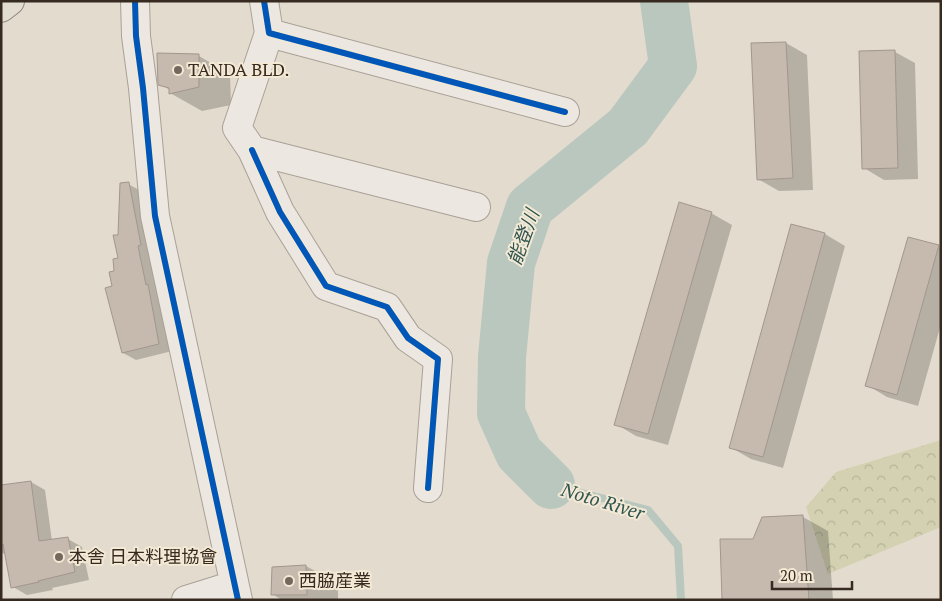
<svg xmlns="http://www.w3.org/2000/svg" width="942" height="601" font-family="'PT Serif','Noto Sans JP',serif">
  <style>
    .forest { fill: url(#forest-crowns) }
    .shadow { fill: #0003 }
    .lines { fill: none; stroke-linecap: round; stroke-linejoin: round }
    .stream { stroke: #b9c7be; stroke-width: 8 }
    .river { stroke: #b9c7be; stroke-width: 48 }
    .building { fill: #c6baaf; stroke: #a3978d }
    .minor-casing { stroke: #a9a197; stroke-width: 30 }
    .major-casing { stroke: #8e867e; stroke-width: 30 }
    .minor { stroke: #ece7e0; stroke-width: 28 }
    .major { stroke: #e3ddd1; stroke-width: 28 }
    .cycleway-casing { stroke: #f3e9d5; stroke-width: 9 }
    .cycleway { stroke: #0057b8; stroke-width: 6 }
    .poi-dot { fill: #73685d; stroke: #f3e9d5; stroke-width: 2 }
    .labels { text-anchor: middle; stroke-width: 4; stroke-linejoin: round; paint-order: stroke }
    .poi-label { font-size: 18px; fill: #372a20; stroke: #f3e9d5; text-anchor: start }
    .water-label { font-size: 19px; font-style: italic; fill: #305551; stroke: #f3e9d5 }
  </style>
  <defs>
    <pattern id="forest-crowns" width="20" height="18" patternUnits="userSpaceOnUse" patternTransform="scale(1.25)"><rect width="20" height="18" fill="#d3d1b1"/><path d="M2 6a3 3 0 1 1 6 0M12 15a3 3 0 1 1 6 0" fill="none" stroke="#b6b498"/></pattern>
  </defs>
  <rect width="100%" height="100%" fill="#e3dbce"/>
  <path class="forest" d="M941 440V527L828 574 806 507 836 472Z"/>
  <path class="shadow" d="M786 43 807 55 813 190 779 191 758 179Z
    M895 52 915 63 918 179 884 180 864 168Z
    M199 56 230 74 231 105 202 111 170 93V90L160 84Z
    M128 184 141 191 172 351 136 360 123 353 113 287 115 272 119 259 120 236Z
    M711 213 732 225 668 445 636 436 616 424Z
    M825 234 845 246 783 468 751 459 730 447Z
    M909 238 941 248V324L918 406 887 397 867 385Z
    M31 482 45 490 52 541 68 539 82 547 89 580 52 588 53 590 27 595 13 587 6 554 1 553V486Z
    M803 517 828 531 833 600H723L754 540Z
    M306 566 338 584V600H282L272 594 274 569Z"/>
  <g class="lines">
    <path class="stream" d="M551 485 648 510 678 546 681 600"/>
    <path class="river" d="M551 485 519 453 501 413 502 357 511 263 530 207 628 127 673 66 664 1"/>
  </g>
  <path class="building" d="M786 42 793 178 757 180 751 43Z
    M895 50 898 168 862 169 859 51Z
    M157 53 199 54V87L169 94V88L158 85Z
    M129 182 141 245 138 246 146 285 148 284 159 344 122 353 105 288 112 286 109 272 114 271 113 259 118 258 113 235H118L120 183Z
    M679 202 712 212 648 434 614 425Z
    M791 224 825 233 763 457 729 448Z
    M908 237 939 245 897 395 865 386Z
    M31 481 39 541 68 537 75 572 38 581 39 582 11 588 3 544 1 545V485Z
    M803 515 809 600H722L720 539H753L762 517Z
    M306 565 307 595H271L272 567Z"/>
  <g class="lines">
    <g class="minor-casing">
      <path id="minor" d="M135 1 136 36 143 88 155 216 238 600
        M264 1 269 33 565 112
        M269 33 237 128 252 150 476 207
        M252 150 280 212 326 286 387 307 408 338 438 359 428 488
        M186 600 234 585"/>
    </g>
    <g class="major-casing">
      <path id="major" d="M1 8 10 1"/>
    </g>
    <use href="#minor" class="minor"/>
    <use href="#major" class="major"/>
    <g class="cycleway-casing">
      <path id="cycleway" d="M135 1 136 36 143 88 155 216 238 600
        M264 1 269 33 565 112
        M252 150 280 212 326 286 387 307 408 338 438 359 428 488"/>
    </g>
    <use href="#cycleway" class="cycleway"/>
  </g>
  <g class="poi-dot">
    <circle cx="178" cy="70" r="5"/>
    <circle cx="59" cy="557" r="5"/>
    <circle cx="289" cy="581" r="5"/>
  </g>
  <g class="labels">
    <g class="poi-label">
      <text x="188" y="76">TANDA BLD.</text>
      <text x="69" y="563">本舎 日本料理協會</text>
      <text x="299" y="587">西脇産業</text>
    </g>
    <g class="water-label">
      <text transform="translate(523 237) rotate(-70)" y="7">能登川</text>
      <text transform="translate(603 501) rotate(17)" y="7">Noto River</text>
    </g>
  </g>
  <rect width="942" height="601" fill="none" stroke="#372a20" stroke-width="5"/>
  <path d="M772 581v8h80v-8" fill="none" stroke="#372a20" stroke-width="2.5"/>
  <text x="780" y="581" font-size="15" fill="#372a20" stroke="#f3e9d5" stroke-width="4" paint-order="stroke">20 m</text>
</svg>
